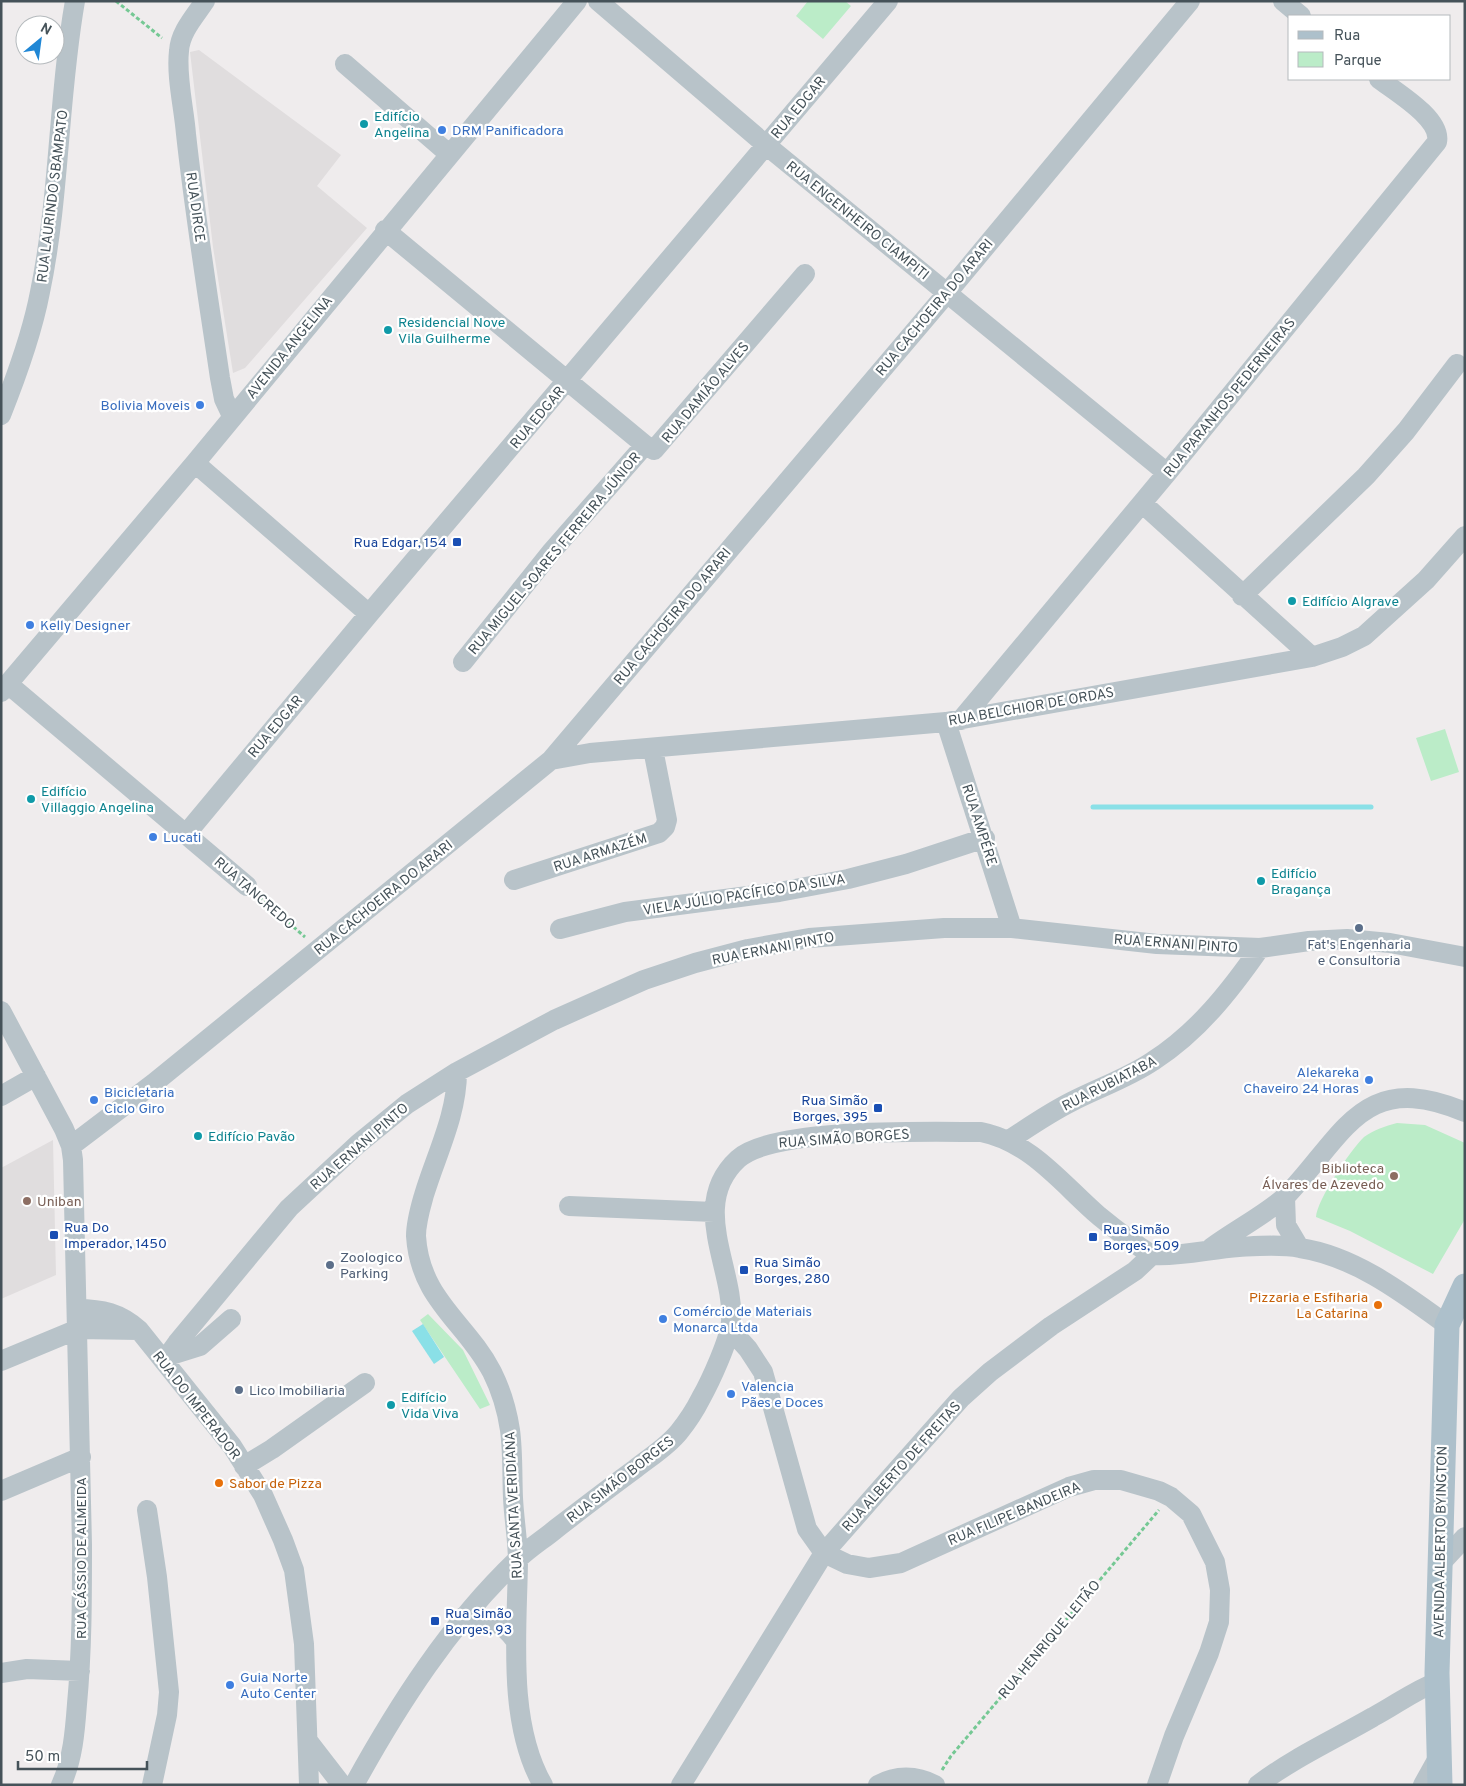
<svg xmlns="http://www.w3.org/2000/svg" width="1466" height="1786" font-family="Overpass,sans-serif">
  <style>
    .education { fill: #e0ddde }
    .green { fill: #bbecc8 }
    .water { fill: #8ae0e7 }
    .lines { fill: none; stroke-linecap: round; stroke-linejoin: round }
    .stream { stroke: #8ae0e7; stroke-width: 5 }
    .path { stroke: #75c894; stroke-width: 3; stroke-dasharray: 4 2.5; stroke-linecap: butt }
    .minor { stroke: #b8c3c9; stroke-width: 20 }
    .major { stroke: #adc0cb; stroke-width: 25 }
    .culture-dot { fill: #0f9aa8; stroke: #fff; stroke-width: 2 }
    .shop-dot { fill: #3f7fe0; stroke: #fff; stroke-width: 2 }
    .transit-dot { fill: #1a4fb4; stroke: #fff; stroke-width: 2 }
    .service-dot { fill: #5c6f8a; stroke: #fff; stroke-width: 2 }
    .education-dot { fill: #8d6e63; stroke: #fff; stroke-width: 2 }
    .food-dot { fill: #e8710a; stroke: #fff; stroke-width: 2 }
    .labels { text-anchor: middle; stroke-width: 4.5; stroke-linejoin: round; paint-order: stroke }
    .street-label { font-size: 14px; fill: #455259; stroke: #fff }
    .culture-label { font-size: 14px; fill: #0d838f; stroke: #fff; text-anchor: start }
    .shop-label { font-size: 14px; fill: #366cbe; stroke: #fff; text-anchor: start }
    .transit-label { font-size: 14px; fill: #164399; stroke: #fff; text-anchor: start }
    .service-label { font-size: 14px; fill: #4e5e75; stroke: #fff; text-anchor: start }
    .education-label { font-size: 14px; fill: #785e54; stroke: #fff; text-anchor: end }
    .food-label { font-size: 14px; fill: #c56008; stroke: #fff; text-anchor: end }
  </style>
  <rect width="100%" height="100%" fill="#efeced"/>
  <path class="education" d="M199 50 341 155 317 186 367 228 245 368 233 373 213 247 190 52Z
    M53 1140 56 1275 1 1299V1168Z"/>
  <path class="green" d="M808 1H845L851 6 823 39 796 16Z
    M1445 729 1459 772 1431 781 1416 738Z
    M1397 1123 1425 1125 1465 1143V1219L1433 1274 1350 1231 1316 1217C1317 1200 1351 1149 1364 1137 1374 1130 1385 1126 1397 1123Z
    M428 1314 463 1350 490 1405 480 1409 420 1320Z"/>
  <path class="water" d="M423 1324 444 1357 434 1364 412 1331Z"/>
  <g class="lines">
    <path class="stream" d="M1093 807H1371"/>
    <path class="path" d="M116 1 162 38
      M259 897 305 937
      M942 1770 951 1756 1159 1510"/>
    <path class="minor" d="M205 1C195 16 180 32 179 51 176 77 184 108 186 134 195 216 208 297 220 378L224 399 232 416
      M598 1 766 145 1167 473
      M1283 1 1301 16
      M345 64 449 154
      M385 230 645 445 654 450 805 274
      M1 415C17 375 32 334 40 292 60 196 58 97 75 1
      M195 463 369 614
      M1142 503 1312 657
      M1242 596 1366 476 1406 431 1457 364
      M463 662 552 551 645 445
      M8 684 247 886
      M1 692 195 463 577 1
      M961 720 1167 473 1437 142C1442 119 1396 92 1379 79
      M946 722 1012 928
      M551 760 590 753 946 722 1312 657 1342 647 1364 636 1426 580 1465 536
      M186 834 369 614 888 1
      M514 880 659 833 665 827 667 820 653 749
      M560 929 625 912 779 892 848 879 906 864 985 838
      M1 1011 64 1129 71 1146 73 1160C76 1289 80 1417 82 1545 82 1598 82 1651 77 1704 75 1731 73 1759 61 1785
      M457 1072C457 1115 436 1155 424 1195 420 1209 416 1222 416 1236 420 1300 466 1322 492 1372 501 1390 507 1410 510 1430 513 1452 512 1476 513 1498 514 1519 518 1541 518 1562 517 1631 507 1723 543 1785
      M1 1096 36 1076
      M1009 1140C1029 1127 1049 1113 1071 1102 1098 1088 1128 1078 1153 1061 1198 1032 1230 991 1260 948
      M71 1146 154 1083 551 760 947 293 1190 1
      M1285 1197 1286 1225 1299 1247
      M569 1206 714 1212
      M1211 1248C1232 1232 1268 1213 1286 1196 1346 1133 1363 1069 1465 1112
      M77 1309C102 1309 120 1313 139 1330L232 1446 263 1495 283 1540 294 1570 304 1644 309 1785
      M730 1329 748 1349 763 1372 807 1529 824 1553 847 1564 869 1568 901 1563 1069 1487 1094 1480H1121L1159 1491 1171 1497 1191 1514 1215 1562 1220 1590 1219 1622 1209 1653 1174 1736 1157 1785
      M168 1356 200 1346 231 1319
      M1 1361 78 1329 139 1330
      M164 1361 177 1343 289 1208 358 1144 407 1104 457 1072 554 1020 644 980 695 963 748 949 809 938 944 928H1012L1157 944 1260 948 1309 941 1347 939 1390 943 1465 957
      M244 1466 272 1449 365 1383
      M1 1491 81 1457
      M147 1510 157 1577 169 1692 167 1715 152 1785
      M1441 1563 1465 1537
      M463 1617C488 1619 500 1619 516 1641
      M1 1673 27 1669 80 1671
      M308 1741 342 1785
      M354 1785C398 1705 450 1624 517 1560 529 1548 544 1539 557 1528 583 1508 609 1488 635 1469 650 1457 667 1447 679 1432 687 1422 695 1410 701 1398 710 1382 730 1339 731 1321 735 1269 688 1205 738 1159 773 1127 930 1132 981 1132 1031 1142 1062 1184 1099 1216 1116 1230 1133 1243 1152 1255
      M681 1785 824 1553 881 1488 961 1398 990 1372 1051 1326 1135 1271 1152 1255C1181 1257 1210 1249 1239 1247 1258 1246 1281 1244 1300 1248 1354 1256 1403 1293 1447 1325
      M878 1785C896 1775 916 1775 935 1785
      M1258 1785C1293 1758 1335 1739 1373 1717 1396 1705 1413 1691 1437 1682
      M1423 1785 1438 1758"/>
    <path class="major" d="M1440 1785 1437 1673 1447 1325 1465 1286"/>
  </g>
  <g class="culture-dot">
    <circle cx="364" cy="124" r="5"/>
    <circle cx="388" cy="330" r="5"/>
    <circle cx="1292" cy="601" r="5"/>
    <circle cx="31" cy="799" r="5"/>
    <circle cx="1261" cy="881" r="5"/>
    <circle cx="198" cy="1136" r="5"/>
    <circle cx="391" cy="1405" r="5"/>
  </g>
  <g class="shop-dot">
    <circle cx="442" cy="130" r="5"/>
    <circle cx="200" cy="405" r="5"/>
    <circle cx="30" cy="625" r="5"/>
    <circle cx="153" cy="837" r="5"/>
    <circle cx="1369" cy="1080" r="5"/>
    <circle cx="94" cy="1100" r="5"/>
    <circle cx="663" cy="1319" r="5"/>
    <circle cx="731" cy="1394" r="5"/>
    <circle cx="230" cy="1685" r="5"/>
  </g>
  <g class="transit-dot">
    <rect x="452" y="537" width="10" height="10" rx="2.5"/>
    <rect x="873" y="1103" width="10" height="10" rx="2.5"/>
    <rect x="49" y="1230" width="10" height="10" rx="2.5"/>
    <rect x="1088" y="1232" width="10" height="10" rx="2.5"/>
    <rect x="739" y="1265" width="10" height="10" rx="2.5"/>
    <rect x="430" y="1616" width="10" height="10" rx="2.5"/>
  </g>
  <g class="service-dot">
    <circle cx="1359" cy="928" r="5"/>
    <circle cx="330" cy="1265" r="5"/>
    <circle cx="239" cy="1390" r="5"/>
  </g>
  <g class="education-dot">
    <circle cx="1394" cy="1176" r="5"/>
    <circle cx="27" cy="1201" r="5"/>
  </g>
  <g class="food-dot">
    <circle cx="1378" cy="1305" r="5"/>
    <circle cx="219" cy="1483" r="5"/>
  </g>
  <g class="labels">
    <g class="street-label">
      <text transform="translate(798 107) rotate(-50)" y="5">RUA EDGAR</text>
      <text transform="translate(52 196) rotate(-83)" y="5">RUA LAURINDO SBAMPATO</text>
      <text transform="translate(196 207) rotate(82)" y="5">RUA DIRCE</text>
      <text transform="translate(858 220) rotate(39)" y="5">RUA ENGENHEIRO CIAMPITI</text>
      <text transform="translate(934 307) rotate(-50)" y="5">RUA CACHOEIRA DO ARARI</text>
      <text transform="translate(289 347) rotate(-51)" y="5">AVENIDA ANGELINA</text>
      <text transform="translate(705 392) rotate(-50)" y="5">RUA DAMIÃO ALVES</text>
      <text transform="translate(1229 397) rotate(-51)" y="5">RUA PARANHOS PEDERNEIRAS</text>
      <text transform="translate(537 417) rotate(-50)" y="5">RUA EDGAR</text>
      <text transform="translate(554 553) rotate(-50)" y="5">RUA MIGUEL SOARES FERREIRA JÚNIOR</text>
      <text transform="translate(672 616) rotate(-50)" y="5">RUA CACHOEIRA DO ARARI</text>
      <text transform="translate(1031 706) rotate(-10)" y="5">RUA BELCHIOR DE ORDAS</text>
      <text transform="translate(275 726) rotate(-50)" y="5">RUA EDGAR</text>
      <text transform="translate(980 825) rotate(72)" y="5">RUA AMPÉRE</text>
      <text transform="translate(600 852) rotate(-18)" y="5">RUA ARMAZÉM</text>
      <text transform="translate(255 893) rotate(41)" y="5">RUA TANCREDO</text>
      <text transform="translate(744 894) rotate(-9)" y="5">VIELA JÚLIO PACÍFICO DA SILVA</text>
      <text transform="translate(383 897) rotate(-39)" y="5">RUA CACHOEIRA DO ARARI</text>
      <text transform="translate(1176 943) rotate(4)" y="5">RUA ERNANI PINTO</text>
      <text transform="translate(773 948) rotate(-11)" y="5">RUA ERNANI PINTO</text>
      <text transform="translate(1109 1083) rotate(-27)" y="5">RUA RUBIATABA</text>
      <text transform="translate(844 1138) rotate(-4)" y="5">RUA SIMÃO BORGES</text>
      <text transform="translate(359 1146) rotate(-41)" y="5">RUA ERNANI PINTO</text>
      <text transform="translate(197 1405) rotate(52)" y="5">RUA DO IMPERADOR</text>
      <text transform="translate(901 1466) rotate(-48)" y="5">RUA ALBERTO DE FREITAS</text>
      <text transform="translate(620 1479) rotate(-38)" y="5">RUA SIMÃO BORGES</text>
      <text transform="translate(513 1505) rotate(-93)" y="5">RUA SANTA VERIDIANA</text>
      <text transform="translate(1014 1513) rotate(-23)" y="5">RUA FILIPE BANDEIRA</text>
      <text transform="translate(1440 1542) rotate(-89)" y="5">AVENIDA ALBERTO BYINGTON</text>
      <text transform="translate(81 1558) rotate(-90)" y="5">RUA CÁSSIO DE ALMEIDA</text>
      <text transform="translate(1049 1639) rotate(-50)" y="5">RUA HENRIQUE LEITÃO</text>
    </g>
    <g class="culture-label">
      <text x="374" y="121">Edifício<tspan x="374" dy="16">Angelina</tspan></text>
      <text x="398" y="327">Residencial Nove<tspan x="398" dy="16">Vila Guilherme</tspan></text>
      <text x="1302" y="606">Edifício Algrave</text>
      <text x="41" y="796">Edifício<tspan x="41" dy="16">Villaggio Angelina</tspan></text>
      <text x="1271" y="878">Edifício<tspan x="1271" dy="16">Bragança</tspan></text>
      <text x="208" y="1141">Edifício Pavão</text>
      <text x="401" y="1402">Edifício<tspan x="401" dy="16">Vida Viva</tspan></text>
    </g>
    <g class="shop-label">
      <text x="452" y="135">DRM Panificadora</text>
      <text x="190" y="410" text-anchor="end">Bolivia Moveis</text>
      <text x="40" y="630">Kelly Designer</text>
      <text x="163" y="842">Lucati</text>
      <text x="1359" y="1077" text-anchor="end">Alekareka<tspan x="1359" dy="16">Chaveiro 24 Horas</tspan></text>
      <text x="104" y="1097">Bicicletaria<tspan x="104" dy="16">Ciclo Giro</tspan></text>
      <text x="673" y="1316">Comércio de Materiais<tspan x="673" dy="16">Monarca Ltda</tspan></text>
      <text x="741" y="1391">Valencia<tspan x="741" dy="16">Pães e Doces</tspan></text>
      <text x="240" y="1682">Guia Norte<tspan x="240" dy="16">Auto Center</tspan></text>
    </g>
    <g class="transit-label">
      <text x="447" y="547" text-anchor="end">Rua Edgar, 154</text>
      <text x="868" y="1105" text-anchor="end">Rua Simão<tspan x="868" dy="16">Borges, 395</tspan></text>
      <text x="64" y="1232">Rua Do<tspan x="64" dy="16">Imperador, 1450</tspan></text>
      <text x="1103" y="1234">Rua Simão<tspan x="1103" dy="16">Borges, 509</tspan></text>
      <text x="754" y="1267">Rua Simão<tspan x="754" dy="16">Borges, 280</tspan></text>
      <text x="445" y="1618">Rua Simão<tspan x="445" dy="16">Borges, 93</tspan></text>
    </g>
    <g class="service-label">
      <text x="1359" y="949" text-anchor="middle">Fat's Engenharia<tspan x="1359" dy="16">e Consultoria</tspan></text>
      <text x="340" y="1262">Zoologico<tspan x="340" dy="16">Parking</tspan></text>
      <text x="249" y="1395">Lico Imobiliaria</text>
    </g>
    <g class="education-label">
      <text x="1384" y="1173">Biblioteca<tspan x="1384" dy="16">Álvares de Azevedo</tspan></text>
      <text x="37" y="1206" text-anchor="start">Uniban</text>
    </g>
    <g class="food-label">
      <text x="1368" y="1302">Pizzaria e Esfiharia<tspan x="1368" dy="16">La Catarina</tspan></text>
      <text x="229" y="1488" text-anchor="start">Sabor de Pizza</text>
    </g>
  </g>
  <rect width="1466" height="1786" fill="none" stroke="#455259" stroke-width="5"/>
  <rect x="1288" y="15" width="162" height="65" fill="#ffffff" stroke="#b5babd"/>
  <rect x="1298" y="31" width="25" height="8" fill="#adc0cb" stroke="#b5babd"/>
  <text x="1334" y="40" font-size="15" fill="#455259">Rua</text>
  <rect x="1298" y="52" width="25" height="15" fill="#bbecc8" stroke="#b5babd"/>
  <text x="1334" y="65" font-size="15" fill="#455259">Parque</text>
  <g transform="translate(40 40) rotate(29)"><circle r="24" fill="#ffffff" stroke="#b5babd"/>
  <path d="M0-4L9 19L0 12L-9 19Z" fill="#2087d5"/>
  <text y="-8" font-size="14" font-weight="bold" text-anchor="middle" fill="#455259">N</text>
  </g>
  <path d="M18 1761v8h129v-8" fill="none" stroke="#455259" stroke-width="2.5"/>
  <text x="25" y="1761" font-size="15" fill="#455259" stroke="#ffffff" stroke-width="4" paint-order="stroke">50 m</text>
</svg>
